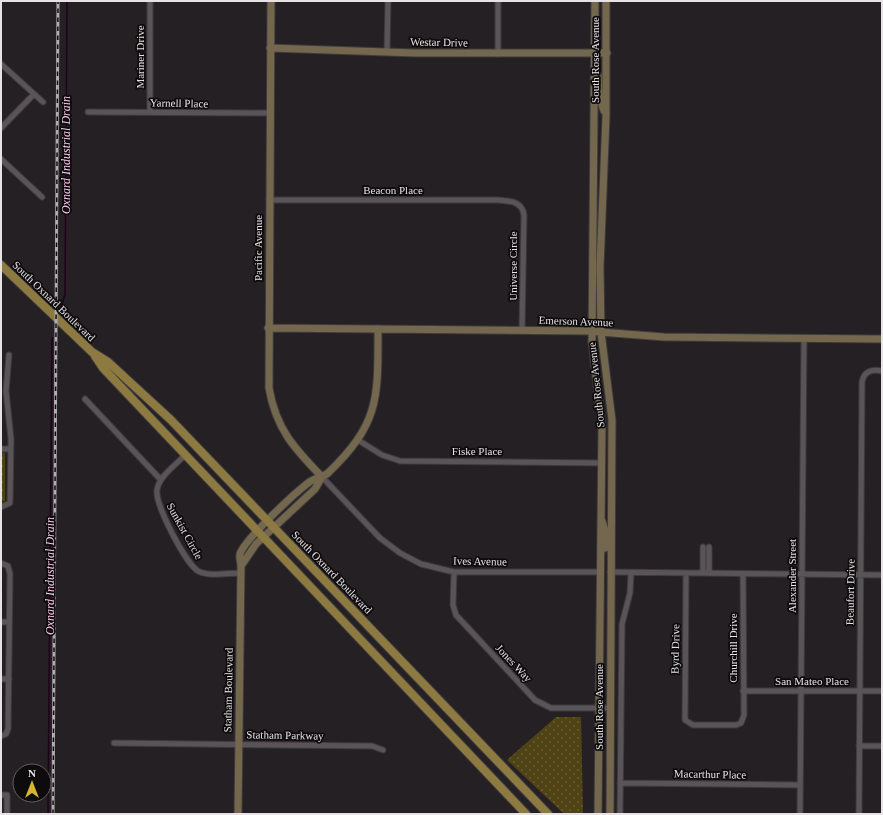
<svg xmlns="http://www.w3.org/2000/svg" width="883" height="815" font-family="Georgia,serif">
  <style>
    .green { fill: url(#green-dots) }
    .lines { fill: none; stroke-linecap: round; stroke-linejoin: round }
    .stream { stroke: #21001d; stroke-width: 1.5 }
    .street-casing { stroke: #3e3a3d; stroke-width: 7 }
    .secondary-casing { stroke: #3e3a3d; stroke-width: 9 }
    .primary-casing { stroke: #3e3a3d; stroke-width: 10 }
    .street { stroke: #5a5458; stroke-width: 5 }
    .secondary { stroke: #73674d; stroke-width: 7 }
    .primary { stroke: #8c7a41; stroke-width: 8 }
    .rail-casing { stroke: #b1adb0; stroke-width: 3 }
    .rail { stroke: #0d0b0c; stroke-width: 1.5; stroke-dasharray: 4.5; stroke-linecap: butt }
    .labels { text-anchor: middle; stroke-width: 3.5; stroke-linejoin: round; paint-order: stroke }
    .street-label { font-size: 11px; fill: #e6e2e5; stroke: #0d0b0c }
    .water-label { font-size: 12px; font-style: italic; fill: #fccbf2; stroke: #0d0b0c }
  </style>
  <defs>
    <pattern id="green-dots" width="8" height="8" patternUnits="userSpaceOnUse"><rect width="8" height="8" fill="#4f4316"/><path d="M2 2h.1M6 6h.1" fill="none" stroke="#685e38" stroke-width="1.8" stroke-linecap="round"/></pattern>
  </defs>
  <rect width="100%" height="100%" fill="#252024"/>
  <path class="green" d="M1 453H5V501H1Z
    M556 717H581L583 814H564L507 760Z"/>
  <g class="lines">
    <path class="stream" d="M61 308 65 294 67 1
      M48 814 52 338"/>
    <g class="street-casing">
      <path id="street" d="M387 51 388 1
        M498 54V1
        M1 64 43 102
        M88 112 270 113
        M150 112V1
        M1 128 34 94
        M1 159 42 197
        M269 200H498C510 201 522 201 524 215L522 330
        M85 399 161 480
        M358 440 382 455 400 461 602 463
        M1 449H11
        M185 455C176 465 159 476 157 490 155 505 186 564 198 571 209 577 228 573 241 573
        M322 477 380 538 400 553 421 564 454 572H601
        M1 507 10 503 11 439 6 391 9 355
        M709 547V573
        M1 563 8 566 10 574 8 729 6 734 1 736
        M454 572 453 605 456 615 535 700 551 708H610
        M610 572 882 575
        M686 573 685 720 693 725H736L741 723 744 715 743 574
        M703 573V547
        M1 622H9
        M1 679H9
        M743 691H882
        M114 743 372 746 383 750
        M859 746H882
        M620 783 800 785
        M1 795H7V814
        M620 814 622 624 630 593 631 573
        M800 814 804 338
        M859 814 862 382C864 371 872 369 882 371"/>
    </g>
    <g class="secondary-casing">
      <path id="secondary" d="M271 1 269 388C276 429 294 448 322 477
        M595 1 592 342 602 426 598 814
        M606 1V117L600 267 601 332 612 420 610 814
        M270 48 415 53H607
        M598 75 599 96 604 111
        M268 328 587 331 664 337 882 339
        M602 521 605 530V548
        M241 566 256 544 315 489 322 477
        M238 814 241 566C241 563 239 558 240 554 245 539 294 494 308 483 314 478 322 478 328 473 380 423 378 398 378 329"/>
    </g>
    <g class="primary-casing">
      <path id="primary" d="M1 265 92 352 108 362 171 420 548 814
        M95 356 103 368 526 814"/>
    </g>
    <use href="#street" class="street"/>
    <use href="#secondary" class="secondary"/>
    <use href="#primary" class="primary"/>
    <g class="rail-casing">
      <path id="rail" d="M53 814 58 1"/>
    </g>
    <use href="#rail" class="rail"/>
  </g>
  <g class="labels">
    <g class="street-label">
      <text transform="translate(439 42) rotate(1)" y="4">Westar Drive</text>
      <text transform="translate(140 57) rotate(-90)" y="4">Mariner Drive</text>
      <text transform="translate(595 60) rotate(-90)" y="4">South Rose Avenue</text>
      <text transform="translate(179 103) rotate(1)" y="4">Yarnell Place</text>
      <text x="393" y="194">Beacon Place</text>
      <text transform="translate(258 248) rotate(-90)" y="4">Pacific Avenue</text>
      <text transform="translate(513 266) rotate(-90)" y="4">Universe Circle</text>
      <text transform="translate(54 301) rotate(44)" y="4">South Oxnard Boulevard</text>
      <text transform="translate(576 321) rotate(2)" y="4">Emerson Avenue</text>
      <text transform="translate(596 385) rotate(-96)" y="4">South Rose Avenue</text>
      <text x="477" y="455">Fiske Place</text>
      <text transform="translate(185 531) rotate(61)" y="4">Sunkist Circle</text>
      <text transform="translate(480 561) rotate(1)" y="4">Ives Avenue</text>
      <text transform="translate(332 572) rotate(46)" y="4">South Oxnard Boulevard</text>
      <text transform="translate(792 576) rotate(-90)" y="4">Alexander Street</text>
      <text transform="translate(850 592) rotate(-89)" y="4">Beaufort Drive</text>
      <text transform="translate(733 648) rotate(-90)" y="4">Churchill Drive</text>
      <text transform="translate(675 649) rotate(-89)" y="4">Byrd Drive</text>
      <text transform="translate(514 663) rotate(47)" y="4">Jones Way</text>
      <text x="812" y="685">San Mateo Place</text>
      <text transform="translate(228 690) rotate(-89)" y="4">Statham Boulevard</text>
      <text transform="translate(599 707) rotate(-90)" y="4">South Rose Avenue</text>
      <text transform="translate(285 735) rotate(1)" y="4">Statham Parkway</text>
      <text transform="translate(710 774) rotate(1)" y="4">Macarthur Place</text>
    </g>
    <g class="water-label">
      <text transform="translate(66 155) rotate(-90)" y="4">Oxnard Industrial Drain</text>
      <text transform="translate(50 576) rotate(-90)" y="4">Oxnard Industrial Drain</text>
    </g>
  </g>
  <rect width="883" height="815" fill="none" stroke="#e6e2e5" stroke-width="4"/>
  <g transform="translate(32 783)"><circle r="19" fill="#0d0b0c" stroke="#646163"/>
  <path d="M0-3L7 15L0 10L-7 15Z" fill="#d6b534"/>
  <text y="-6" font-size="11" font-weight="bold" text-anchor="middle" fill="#e6e2e5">N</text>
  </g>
</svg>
